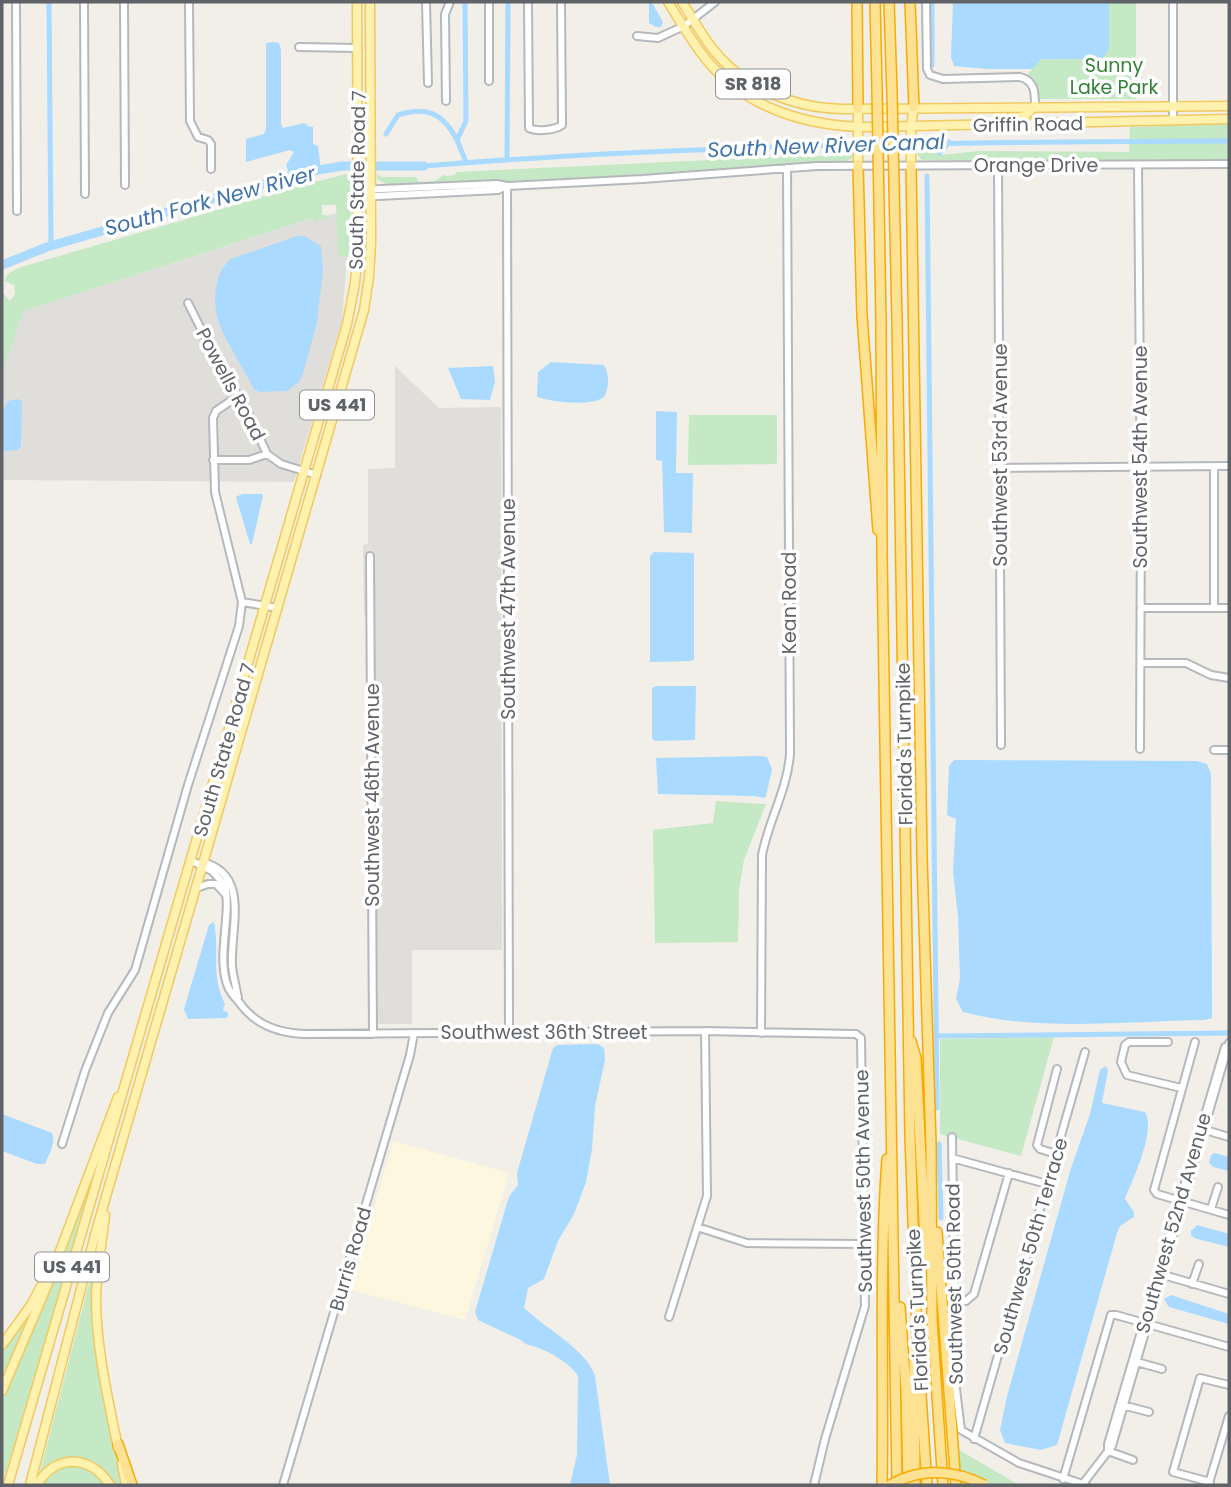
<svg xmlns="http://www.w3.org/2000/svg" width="1231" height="1487" font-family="Poppins,sans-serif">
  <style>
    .commercial { fill: #fef7e0 }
    .industrial { fill: #e0deda }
    .green { fill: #c5e8c5 }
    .water { fill: #aadaff }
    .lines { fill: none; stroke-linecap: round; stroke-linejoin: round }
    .canal { stroke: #aadaff; stroke-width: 5 }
    .river { stroke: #aadaff; stroke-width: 9 }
    .minor-casing { stroke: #b5b8bc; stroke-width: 10 }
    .major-casing { stroke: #f2c960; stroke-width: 11 }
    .highway-casing { stroke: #f9ab00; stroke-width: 12 }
    .minor { stroke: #fff; stroke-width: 6 }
    .major { stroke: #fff2af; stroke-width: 8 }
    .highway { stroke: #fde293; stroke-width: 9 }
    .highway-bridge-casing { stroke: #f9ab00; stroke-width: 12; stroke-linecap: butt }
    .highway-bridge { stroke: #fde293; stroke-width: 9 }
    .labels { text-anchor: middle; stroke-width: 7; stroke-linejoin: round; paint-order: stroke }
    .shield { fill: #fff; stroke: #8f9295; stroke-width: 2 }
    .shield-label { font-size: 18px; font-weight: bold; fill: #5f6368 }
    .park-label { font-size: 19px; fill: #348238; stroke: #fff }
    .street-label { font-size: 19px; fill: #5f6368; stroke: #fff }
    .water-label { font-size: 21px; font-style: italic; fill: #4174aa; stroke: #fff }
  </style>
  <rect width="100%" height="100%" fill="#f1efe8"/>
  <path class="commercial" d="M393 1141 509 1173 465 1320 351 1290Z"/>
  <path class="industrial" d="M332 214H337L338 254 342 257H347L342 321 294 482 2 480V372L24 311 314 218V221Z
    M395 366 439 408 501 407 502 950H412V1024H368L366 615H364L363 545 368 544V469L395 468Z"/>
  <path class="green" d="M1109 2H1136V99H1040L1038 86 1027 75 1041 59 1102 58 1109 49Z
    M1229 124V161L1162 163 922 160 916 153 938 152 941 155 979 151 1129 152 1130 127Z
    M846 153H854L852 158 847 161 626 176 390 186 377 179V174L381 177H416L419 182 435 181 445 174V176L455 175 456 172 772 157 843 156Z
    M347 174 352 175 351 252 347 257H342L338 254 336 205H322V215L334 216 314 222 313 218 24 311 2 372V292L10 301 15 294 14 285 4 281 9 273 18 268 310 183Z
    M689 415H777V464L688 465Z
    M716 801 766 804 744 860 739 889 738 942 655 943 653 830 713 823Z
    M1054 1037 1021 1156 940 1134V1039Z
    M93 1173 95 1174 2 1485V1400L49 1294Z
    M97 1253C93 1331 106 1409 122 1485H113L77 1460 39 1475Z
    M38 1298 2 1380V1349Z
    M959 1450 1019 1485H960Z
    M69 1465 90 1468 107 1485H40L49 1474Z"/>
  <path class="water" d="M953 2H1109V49L1102 59H1042L1032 69H987L954 66 951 57Z
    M649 3H652L663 22 661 27H656L649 23Z
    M273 42 279 43 281 50V124L283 128 305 123 308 126 313 127V144L318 146 321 170 289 173 286 165 294 152 290 150 246 162V139L264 134 266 129V43Z
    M297 236H304L321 246 323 271 317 322 303 374 299 382 287 391 259 392 254 389C243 368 229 347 220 326 212 306 213 272 231 259Z
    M551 362 604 365C610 375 609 387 604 397 590 407 553 402 537 397L538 372Z
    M493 366 495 382 490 400 461 399 448 368Z
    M17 399 22 401 21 446 18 450 2 451V413L8 401Z
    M656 411 677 412 676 473H693L692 533 664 532 662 461 656 460Z
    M242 494H262L263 496 252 544H250L236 497Z
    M654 552 694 553V659L691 661 650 662V556Z
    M656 686H696L695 740 655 741 652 738V688Z
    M761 756 767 757 772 769 766 796 764 798 754 796 658 794 656 758Z
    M954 760 1196 761 1207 764 1211 774 1212 1018 1204 1020C1127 1021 1039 1032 963 1012L956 999 960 979 958 917 953 871 956 819 947 815 949 766Z
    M214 922C220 952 210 974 225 1004L223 1010 228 1013V1016L226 1018 188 1019 184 1009 209 925Z
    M598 1044 604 1048 605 1060 595 1106 592 1149 586 1182 574 1214 558 1241 544 1279 528 1288 524 1308C544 1327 588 1351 595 1376L610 1485H570L577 1455 578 1376C570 1363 550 1352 536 1347 529 1345 526 1345 521 1340L478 1320 475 1312 507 1203 510 1195 518 1185 517 1173 553 1048 557 1045Z
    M1105 1066 1108 1070 1102 1103 1145 1112C1156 1132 1133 1178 1125 1199L1134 1212V1217L1120 1226 1117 1233 1057 1445 1041 1450 1005 1443 1000 1430 1007 1396 1071 1168 1090 1114 1100 1070Z
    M2 1114 52 1133C56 1143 49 1154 45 1164H37L2 1151Z
    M1215 1153 1229 1157V1171L1213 1167 1209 1163 1211 1155Z
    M1197 1225 1229 1234V1247L1194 1238 1191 1235V1231Z
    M1171 1295 1229 1314V1324L1169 1307 1164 1299Z"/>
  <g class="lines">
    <path class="canal" d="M49 2 51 245
      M465 2 466 121 457 140 466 162
      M932 65V2
      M386 134 398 115C427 106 443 113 457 140
      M940 153 949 142
      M507 159 508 2
      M424 166C692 144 961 142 1229 141
      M927 176 937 1108
      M2 264 3 263
      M936 1036 1229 1033
      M939 1144 941 1218"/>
    <path class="river" d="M2 265 47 247 301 173 342 166H424"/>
    <g class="minor-casing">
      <path id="minor" d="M16 2 17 211
        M84 2 85 194
        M124 2 125 185
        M189 2 190 121 198 137 208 140 211 144V169
        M426 2 428 83
        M489 2V81
        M528 2 529 128C537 132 555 130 562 125L561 2
        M926 2 927 69 930 75 943 79 1020 77C1035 81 1035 92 1035 106
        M1173 2V121
        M637 36 658 38 684 26 715 2
        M299 47 357 48
        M446 101 445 14 450 2
        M998 165 1001 745
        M1138 165 1141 507 1140 749
        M507 186 509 1032
        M358 190 497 184 507 186 643 179 817 166 1229 164
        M358 197 498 190 507 186
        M188 303 220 367 247 410 267 454 281 464 317 475
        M238 396 216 411 213 418 215 492 242 602
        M213 460H249L267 454
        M1214 467V608
        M1000 468 1229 466
        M370 556 373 1034
        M1141 608H1229
        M1141 663H1186L1211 675 1229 678
        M1214 750H1229
        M192 861 212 871 225 885C232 916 215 960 229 989 232 995 238 1000 242 1006 258 1026 279 1033 304 1034L705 1031 856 1034 861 1038 865 1306 825 1439 814 1485
        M202 862C251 874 230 928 232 966 233 976 236 987 238 998
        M196 888 208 884H216L226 895
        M761 1033 762 855C769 819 787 791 790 754L787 168
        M1168 1042H1129L1125 1045 1121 1062 1127 1075 1181 1088
        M1195 1042 1154 1190 1157 1194 1229 1215
        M1202 1129 1229 1137
        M952 1137 956 1389 961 1430 1019 1463 1086 1485
        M62 1144 85 1071 108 1013 135 970 188 785 239 626 242 602 278 608
        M1056 1154 1040 1149 1037 1145 1057 1069
        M952 1158 1047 1184
        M1211 1209 1218 1187
        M697 1227 747 1243 865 1244
        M1160 1274 1229 1294
        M1192 1284 1199 1264
        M954 1300 966 1301 974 1294 1009 1173
        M669 1317 707 1196 705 1031
        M1133 1361 1162 1369
        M1122 1405 1149 1412
        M974 1439 1085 1052
        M1108 1451V1444L1225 1047
        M1108 1451 1133 1460
        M1063 1479 1111 1315H1116L1229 1347
        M1210 1482 1173 1472 1200 1378 1229 1385
        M1209 1483 1229 1416
        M283 1485 410 1055 414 1033
        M1082 1485 1112 1446 1229 1043"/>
    </g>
    <g class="major-casing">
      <path id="major" d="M668 2C681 22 694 46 710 64 749 109 808 126 865 127L1229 119
        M682 2C692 17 701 34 712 48 743 88 793 108 843 109L1229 106
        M858 108V165
        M997 121 1025 116 1035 106
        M911 165V126L914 107
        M105 1215C102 1242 97 1269 96 1297 96 1348 108 1398 118 1448
        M2 1345 31 1305 47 1275
        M2 1391 46 1288 118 1097
        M122 1464 126 1485
        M8 1485 347 324 355 283 358 247 357 2
        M30 1485 96 1231 364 310 369 277 371 242 370 2
        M37 1485C56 1453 91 1455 110 1485"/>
    </g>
    <g class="highway-casing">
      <path id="highway" d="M857 2 858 108
        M875 2 877 89
        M889 2 892 93
        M910 2 914 107
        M858 165 862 316 878 530
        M911 165 922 857 931 1145 932 1325
        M881 321 882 555 897 1485
        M897 321 910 1136 917 1335 927 1485
        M911 1041 916 1058 926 1261
        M937 1232 956 1485
        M900 1307 906 1389 908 1485
        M932 1320 943 1485
        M914 1358 915 1485
        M118 1444 132 1485
        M882 1485C884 1376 879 1268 887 1159"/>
    </g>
    <use href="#minor" class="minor"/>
    <use href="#major" class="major"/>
    <use href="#highway" class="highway"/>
    <g class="highway-bridge-casing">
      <path id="highway-bridge" d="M877 89 881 321
        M892 93 897 321
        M890 1485C920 1468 954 1469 984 1485"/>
    </g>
    <use href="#highway-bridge" class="highway-bridge"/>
  </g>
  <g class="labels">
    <g class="shield">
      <rect x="716" y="69.5" width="74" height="29" rx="5"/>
      <rect x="300" y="390.5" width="74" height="29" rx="5"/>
      <rect x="35" y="1252.5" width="74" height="29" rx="5"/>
    </g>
    <g class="shield-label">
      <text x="753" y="90">SR 818</text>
      <text x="337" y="411">US 441</text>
      <text x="72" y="1273">US 441</text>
    </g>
    <g class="park-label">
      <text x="1114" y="72">Sunny<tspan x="1114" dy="22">Lake Park</tspan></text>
    </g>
    <g class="street-label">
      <text transform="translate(1028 124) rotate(-1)" y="7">Griffin Road</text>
      <text x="1036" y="172">Orange Drive</text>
      <text transform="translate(357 180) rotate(-89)" y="7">South State Road 7</text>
      <text transform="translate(231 384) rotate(62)" y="7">Powells Road</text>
      <text transform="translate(1000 455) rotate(-90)" y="7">Southwest 53rd Avenue</text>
      <text transform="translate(1140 457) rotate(-90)" y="7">Southwest 54th Avenue</text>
      <text transform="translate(789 603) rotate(-90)" y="7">Kean Road</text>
      <text transform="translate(508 609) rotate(-90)" y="7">Southwest 47th Avenue</text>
      <text transform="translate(904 744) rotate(-91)" y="7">Florida's Turnpike</text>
      <text transform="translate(224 750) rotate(-74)" y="7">South State Road 7</text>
      <text transform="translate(372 795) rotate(-90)" y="7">Southwest 46th Avenue</text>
      <text x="544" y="1039">Southwest 36th Street</text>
      <text transform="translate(863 1181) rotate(-91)" y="7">Southwest 50th Avenue</text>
      <text transform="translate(1173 1223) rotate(-74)" y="7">Southwest 52nd Avenue</text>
      <text transform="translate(1030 1246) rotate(-74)" y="7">Southwest 50th Terrace</text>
      <text transform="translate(350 1259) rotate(-74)" y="7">Burris Road</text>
      <text transform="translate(954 1284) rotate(-91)" y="7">Southwest 50th Road</text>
      <text transform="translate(917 1310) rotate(-93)" y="7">Florida's Turnpike</text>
    </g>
    <g class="water-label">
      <text transform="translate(826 146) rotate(-2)" y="7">South New River Canal</text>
      <text transform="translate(210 201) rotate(-15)" y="7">South Fork New River</text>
    </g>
  </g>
  <rect width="1231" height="1487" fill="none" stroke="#5f6368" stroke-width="7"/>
</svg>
